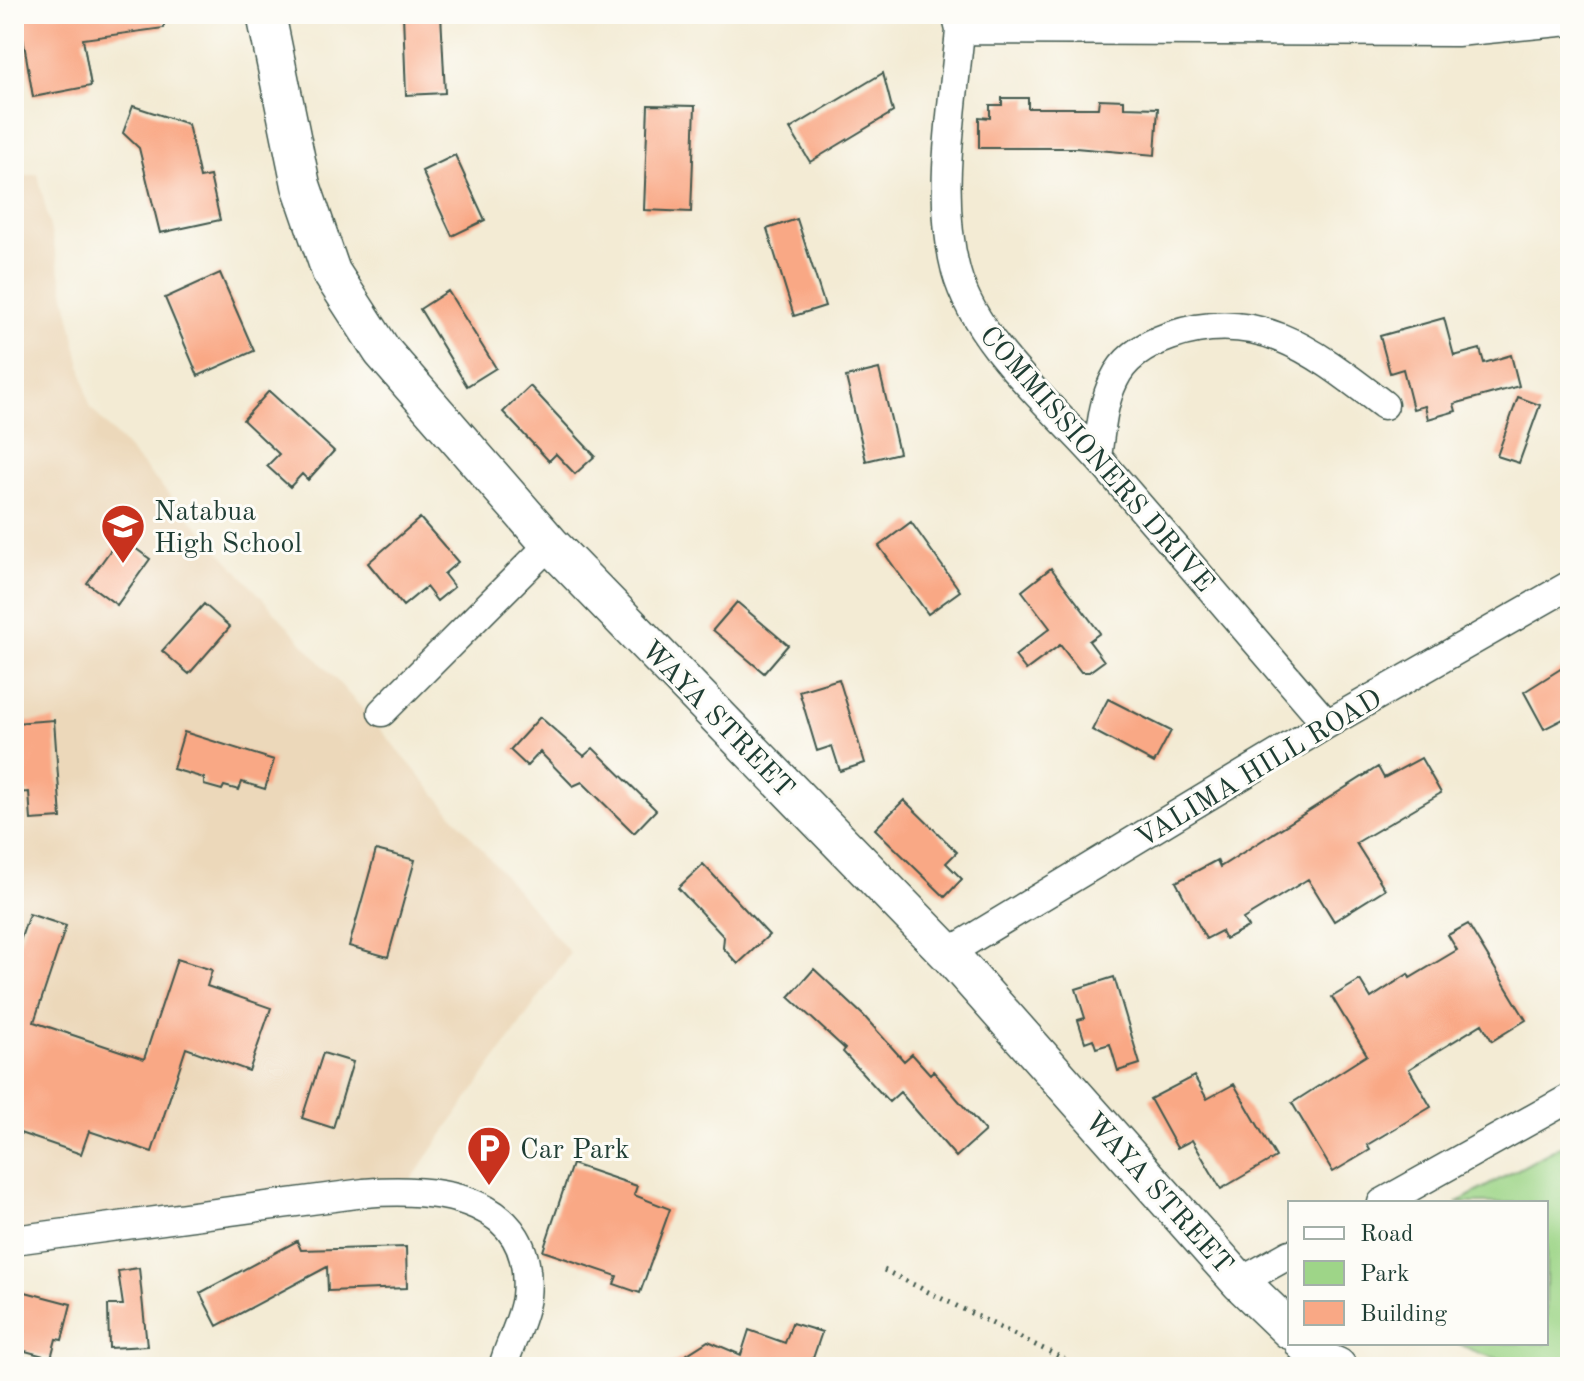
<svg xmlns="http://www.w3.org/2000/svg" width="1584" height="1381" font-family="'Old Standard TT',serif">
  <style>
    .built { fill: #ecd8ba }
    .green { fill: #9ed588; stroke: #5e895e; stroke-width: 2 }
    .building { fill: #f9a885 }
    .lines { fill: none; stroke-linecap: round; stroke-linejoin: round }
    .minor-casing { stroke: #3f574c; stroke-width: 31 }
    .secondary-casing { stroke: #3f574c; stroke-width: 41 }
    .path { stroke: #3f574c; stroke-width: 5; stroke-dasharray: 2 6; stroke-linecap: butt }
    .minor { stroke: #fff; stroke-width: 28 }
    .secondary { stroke: #fff; stroke-width: 38 }
    .labels { text-anchor: middle; stroke-width: 6; stroke-linejoin: round; paint-order: stroke }
    .street-label { font-size: 28px; fill: #1f3d34; stroke: #fdfcf7 }
    .poi-label { font-size: 28px; fill: #1f3d34; stroke: #fdfcf7; text-anchor: start }
  </style>
  <rect width="100%" height="100%" fill="#fdfcf7"/>
  <filter id="ink" filterUnits="userSpaceOnUse"><feTurbulence type="fractalNoise" baseFrequency=".0125" numOctaves="2"/><feDisplacementMap in="SourceGraphic" scale="16" xChannelSelector="R" yChannelSelector="G"/><feConvolveMatrix kernelMatrix="1 2 1 2 8 2 1 2 1" color-interpolation-filters="sRGB"/></filter>
  <filter id="wash" filterUnits="userSpaceOnUse"><feTurbulence type="fractalNoise" baseFrequency=".006" numOctaves="4" result="noise"/><feDisplacementMap in="SourceGraphic" scale="32" xChannelSelector="R" yChannelSelector="G"/><feGaussianBlur stdDeviation="1.8" result="paint"/><feColorMatrix in="noise" values="0 0 0 0 0 0 0 0 0 0 0 0 0 0 0 0 0 1.4 0 .05"/><feComposite in="paint" operator="in"/></filter>
  <g filter="url(#wash)">
    <rect width="100%" height="100%" fill="#f3ebd4"/>
    <path class="built" d="M38 174 90 407 375 723 570 953 409 1183 14 1232V177Z"/>
    <path class="green" d="M1570 1141V1367C1534 1367 1489 1361 1458 1343H1546V1203H1456Z"/>
    <g id="blocks">
      <path class="building" d="M19 14H164V28L83 39 91 86 33 97Z
        M403 14H441L445 93 406 95Z
        M883 73 893 112 810 162 790 129Z
        M1002 98H1028V108H1098L1099 99 1124 100V107L1158 108 1155 155 1075 148H979V117L990 118V105H1002Z
        M648 105 695 106 691 212 644 210Z
        M133 106 188 124 200 178 210 176 220 220 160 233 139 148 123 133Z
        M455 155 485 220 452 236 422 171Z
        M797 219 825 306 794 316 767 229Z
        M220 273 254 351 198 376 165 298Z
        M448 291 496 368 467 386 420 309Z
        M1444 318 1454 356 1480 349 1484 363 1511 355 1519 386 1454 404 1456 411 1428 419 1425 406 1413 409 1403 369 1390 373 1380 336Z
        M879 369 899 453 866 461 846 377Z
        M530 386 595 456 575 474 556 454 549 461 503 412Z
        M269 391 334 451 308 480 302 474 290 487 267 466 279 454 243 420Z
        M1518 397 1540 405 1519 463 1497 456Z
        M420 518 458 562 444 574 454 587 437 601 426 587 403 606 368 563Z
        M911 522 960 591 928 614 879 546Z
        M120 537 150 559 117 605 87 583Z
        M1051 568 1100 633 1089 641 1104 661 1089 672H1081L1060 645 1026 670 1015 656 1050 628 1022 591Z
        M737 602 788 645 764 673 713 630Z
        M204 604 230 627 189 674 162 651Z
        M1570 663V728L1565 718 1544 729 1524 692Z
        M839 679 865 763 840 771 832 746 817 751 799 691Z
        M1108 699 1171 731 1154 763 1092 730Z
        M540 717 584 756 593 748 656 810 634 833 582 782 573 786 540 752 527 766 510 750Z
        M54 720 61 818 31 820 29 792 14 793V723Z
        M184 732 274 760 265 789 242 782 239 790 224 786 222 790 204 785V778L173 769Z
        M1421 758 1441 793 1356 843 1385 889 1334 921 1308 879 1243 919 1248 927 1225 939 1221 931 1206 939 1176 882 1217 860 1220 867 1378 767 1384 778Z
        M904 800 957 852 946 863 962 879 945 897 875 829Z
        M376 850 415 860 388 957 349 946Z
        M703 864 769 935 738 964 723 948 724 937 678 888Z
        M29 914 66 926 34 1022 144 1059 177 959 212 970 207 986 271 1008 249 1071 186 1048 152 1152 89 1131 81 1154 14 1131V959Z
        M1468 924 1526 1020 1492 1041 1482 1024 1409 1069 1431 1107 1367 1145 1370 1150 1333 1172 1292 1103 1367 1055 1332 997 1360 980 1371 998 1408 974 1410 978 1457 950 1448 935Z
        M814 969 863 1015 904 1061 912 1054 930 1074 933 1071 985 1131 956 1157 900 1092 889 1102 843 1052 845 1049 789 997Z
        M1114 977 1140 1064 1118 1071 1110 1044 1096 1048 1093 1039 1085 1042 1078 1020 1085 1018 1076 989Z
        M323 1053 353 1062 333 1128 302 1118Z
        M1194 1076 1207 1099 1234 1084 1276 1157 1221 1189 1192 1140 1177 1148 1150 1099Z
        M572 1164 637 1186 634 1195 670 1209 640 1293 614 1284 617 1276 543 1251Z
        M297 1241 301 1250 406 1247 407 1288 328 1291 327 1267 217 1326 200 1293Z
        M139 1268 147 1346 109 1348 108 1305H123L118 1271Z
        M14 1289 71 1304 62 1340 56 1339 51 1358 14 1348Z
        M792 1323 822 1332 810 1367H667L708 1341 741 1355 749 1330 785 1343Z"/>
    </g>
  </g>
  <g filter="url(#ink)">
    <use href="#blocks" fill-opacity="0" stroke="#3f574c" stroke-width="2"/>
    <g class="lines">
      <g class="minor-casing">
        <path id="minor" d="M956 14 960 30C953 110 936 193 956 271 975 342 1051 405 1098 458 1175 546 1251 636 1327 724
          M960 30 1457 32 1570 21
          M1097 457C1101 431 1102 404 1114 380 1124 358 1147 344 1170 336 1259 305 1317 354 1384 405
          M382 712 550 544
          M948 953 1327 724 1570 585
          M1382 1203 1570 1098
          M14 1240 364 1193C439 1187 536 1197 526 1297 523 1321 509 1344 503 1367
          M1240 1282 1290 1254"/>
      </g>
      <g class="secondary-casing">
        <path id="secondary" d="M266 14 301 185 331 272 382 351 550 544 948 953 1240 1282 1290 1330
          M1304 1343 1323 1361 1337 1367"/>
      </g>
      <path class="path" d="M884 1270 1080 1367"/>
      <use href="#minor" class="minor"/>
      <use href="#secondary" class="secondary"/>
    </g>
  </g>
  <defs>
    <g id="school-pin" transform="scale(2.3)"><path d="M0 17L-7.5 6A9.5 9.5 0 1 1 7.5 6Z" fill="#c8321e" stroke="#fdfcf7"/><path d="M0-5L7-2L0 1L-7-2ZM-4 1L0 2.5L4 1V4Q0 6-4 4Z" fill="#fff"/></g>
    <g id="parking-pin" transform="scale(2.3)"><path d="M0 17L-7.5 6A9.5 9.5 0 1 1 7.5 6Z" fill="#c8321e" stroke="#fdfcf7"/><path d="M-3.5-5.5H1a3.5 3.5 0 0 1 0 7H-1V5.5H-3.5ZM-1-3.4V-.6H.8a1.4 1.4 0 0 0 0-2.8Z" fill="#fff"/></g>
  </defs>
  <g fill-rule="evenodd">
    <use href="#school-pin" x="123" y="526"/>
    <use href="#parking-pin" x="489" y="1148"/>
  </g>
  <g class="labels">
    <g class="street-label">
      <text transform="translate(1098 458) rotate(49)" y="10">COMMISSIONERS DRIVE</text>
      <text transform="translate(719 718) rotate(46)" y="10">WAYA STREET</text>
      <text transform="translate(1258 767) rotate(-31)" y="10">VALIMA HILL ROAD</text>
      <text transform="translate(1160 1192) rotate(48)" y="10">WAYA STREET</text>
    </g>
    <g class="poi-label">
      <text x="154" y="520">Natabua<tspan x="154" dy="32">High School</tspan></text>
      <text x="520" y="1158">Car Park</text>
    </g>
  </g>
  <rect width="1584" height="1381" fill="none" stroke="#fdfcf7" stroke-width="48"/>
  <rect x="1288" y="1201" width="260" height="144" fill="#fdfcf7" stroke="#a4b0a9" stroke-width="2"/>
  <rect x="1304" y="1227" width="40" height="12" fill="#ffffff" stroke="#a4b0a9" stroke-width="2"/>
  <text x="1360" y="1241" font-size="24" fill="#1f3d34">Road</text>
  <rect x="1304" y="1261" width="40" height="24" fill="#9ed588" stroke="#a4b0a9" stroke-width="2"/>
  <text x="1360" y="1281" font-size="24" fill="#1f3d34">Park</text>
  <rect x="1304" y="1301" width="40" height="24" fill="#f9a885" stroke="#a4b0a9" stroke-width="2"/>
  <text x="1360" y="1321" font-size="24" fill="#1f3d34">Building</text>
</svg>
